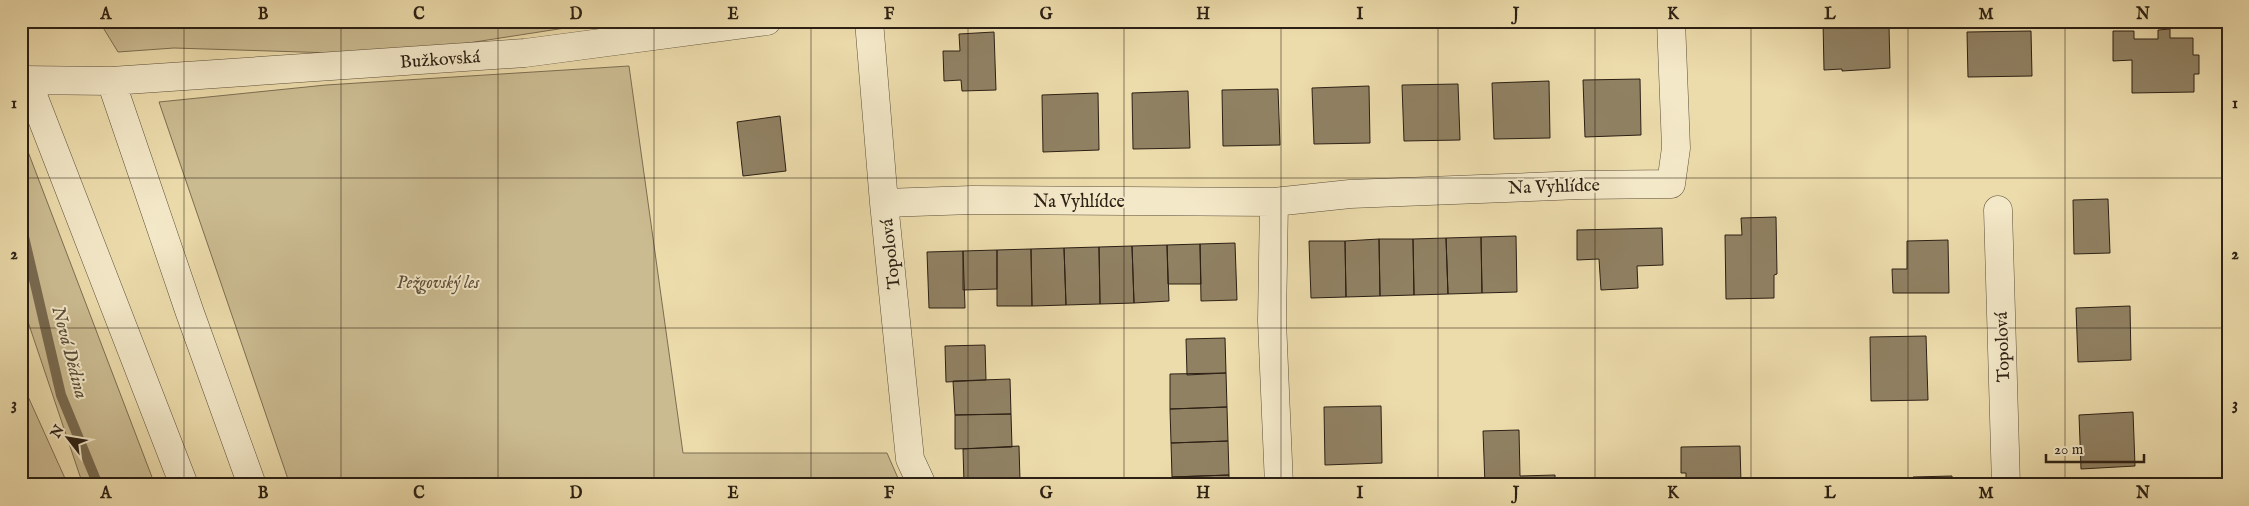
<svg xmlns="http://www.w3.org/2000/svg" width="2249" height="506" font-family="'IM FELL English',serif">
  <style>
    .green { fill: #cbbb91; stroke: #7c6e52 }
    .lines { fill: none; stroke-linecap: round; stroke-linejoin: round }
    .stream { stroke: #786a50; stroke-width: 10 }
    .building { fill: #908163; stroke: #2c2014 }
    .street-casing { stroke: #5c4f3a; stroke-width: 29 }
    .street { stroke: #f3e8c8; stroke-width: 28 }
    .grid { fill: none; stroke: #2c2014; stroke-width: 1; stroke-opacity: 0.55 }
    .labels { text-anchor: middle; stroke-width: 4; stroke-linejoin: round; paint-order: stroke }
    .street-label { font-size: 18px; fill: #2c2014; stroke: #f3e8c8 }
    .park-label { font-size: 18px; font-style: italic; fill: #5c4e3a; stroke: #f3e8c8 }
    .water-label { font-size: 19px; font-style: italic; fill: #584b37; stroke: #f3e8c8 }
    .neatline { fill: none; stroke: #2c2014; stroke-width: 2 }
    .grid-label { font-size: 16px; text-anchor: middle; font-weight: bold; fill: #2c2014 }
  </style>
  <rect width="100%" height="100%" fill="#ecdbab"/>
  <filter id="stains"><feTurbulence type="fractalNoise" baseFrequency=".004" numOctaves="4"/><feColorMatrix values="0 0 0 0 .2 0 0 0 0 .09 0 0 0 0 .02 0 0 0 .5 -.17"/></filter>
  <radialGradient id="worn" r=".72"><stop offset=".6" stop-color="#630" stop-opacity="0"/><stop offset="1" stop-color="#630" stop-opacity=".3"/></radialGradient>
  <path class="green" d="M99 21H610L449 46 334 53 174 48 118 52Z
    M629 66 683 453H887L901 485H290L159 102 326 85Z
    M27 149 155 485H83L21 301V150Z
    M21 381 68 485H21Z"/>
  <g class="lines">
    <path class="stream" d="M21 224 61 395 98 485"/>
  </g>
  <path class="building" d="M1823 21H1843V27L1889 26 1890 68 1842 71V69L1824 70Z
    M2170 29V38H2193V55H2199V74H2194V92L2132 93V60L2113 61V31H2134V39H2158V30Z
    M2031 31 2032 76 1968 77 1967 32Z
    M994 32 996 90 962 91 961 80 944 81 943 51H960L959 34Z
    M1640 79 1641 135 1585 137 1583 80Z
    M1549 81 1550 138 1494 139 1492 83Z
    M1458 84 1460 140 1404 141 1402 85Z
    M1369 86 1370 143 1314 144 1312 88Z
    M1278 89 1280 145 1223 146 1222 90Z
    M1188 91 1190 148 1133 149 1132 93Z
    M1098 93 1099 150 1043 152 1042 95Z
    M780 116 786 171 743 176 737 122Z
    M2108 199 2110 253 2074 254 2073 200Z
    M1776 217 1777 274 1774 275V298L1726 299 1725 235H1742L1741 218Z
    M1662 228 1663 265 1637 266 1638 288 1601 290 1599 259 1577 260V230Z
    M1516 236 1517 292 1482 293 1481 237Z
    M1481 237 1482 293 1448 294 1446 238Z
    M1446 238 1448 294 1414 295 1413 239Z
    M1379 239 1380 296 1346 297 1345 241Z
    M1379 239H1413L1414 295 1380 296Z
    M1948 240 1949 293H1893L1892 269H1907V241Z
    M1309 241H1345L1346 297 1311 298Z
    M1235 243 1237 300 1201 301 1200 244Z
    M1200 244 1201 284H1168L1167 245Z
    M1167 245 1169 301 1134 303 1132 246Z
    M1132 246 1134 303 1100 304 1099 247Z
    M1099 247 1100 304 1066 305 1064 248Z
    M1064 248 1066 305 1032 306 1031 249Z
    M1031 249 1032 306H997V250Z
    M997 250V289L963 290V251Z
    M963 251 965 308H929L927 252Z
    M2130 306 2131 360 2078 362 2076 308Z
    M1926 336 1928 400 1871 401 1870 337Z
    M1225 338 1226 373 1187 375 1186 339Z
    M985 345 986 380 946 382 945 346Z
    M1226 373 1227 407 1170 409V374Z
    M1010 379 1011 414 955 415 953 381Z
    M1381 406 1382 463 1325 465 1324 407Z
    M1227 407 1228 441 1171 443 1170 409Z
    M2133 412 2135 466 2081 469 2079 415Z
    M1011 414 1012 447 955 449V415Z
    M1519 430 1520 476 1555 475V485H1485L1483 431Z
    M1228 441 1229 475 1172 477 1171 443Z
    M1019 446 1020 481 964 484 963 449Z
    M1740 446 1741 483 1686 485V473H1681V447Z
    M1229 475V485H1172V477Z
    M1952 476V485H1913V477Z
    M1034 480V485H978V483Z"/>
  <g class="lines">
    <g class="street-casing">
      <path id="street" d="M869 21 884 203 910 459 922 485
        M21 80 111 81 525 53 767 21
        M27 80 184 485
        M111 81 190 313 252 485
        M1274 202 1272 321 1279 485
        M884 203 972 200 1274 202 1350 194 1581 185 1671 184 1676 148 1671 21
        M1998 210 2006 485"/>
    </g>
    <use href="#street" class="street"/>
  </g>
  <path class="grid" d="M184 21V485M341 21V485M498 21V485M654 21V485M811 21V485M968 21V485M1124 21V485M1281 21V485M1438 21V485M1595 21V485M1751 21V485M1908 21V485M2065 21V485M21 178H2228M21 328H2228"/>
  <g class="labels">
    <g class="street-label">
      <text transform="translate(440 59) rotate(-4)" y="6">Bužkovská</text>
      <text transform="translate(1554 186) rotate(-2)" y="6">Na Vyhlídce</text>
      <text x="1079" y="207">Na Vyhlídce</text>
      <text transform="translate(890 254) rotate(-96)" y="6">Topolová</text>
      <text transform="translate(2002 347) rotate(-92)" y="6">Topolová</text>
    </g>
    <g class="park-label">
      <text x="438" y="288">Pežgovský les</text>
    </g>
    <g class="water-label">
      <text transform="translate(71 352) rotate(75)" y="7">Nová Dědina</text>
    </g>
  </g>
  <rect width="2249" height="506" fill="none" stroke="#ecdbab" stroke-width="55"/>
  <g transform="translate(68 438) rotate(301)" stroke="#f3e8c8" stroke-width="4" paint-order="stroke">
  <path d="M0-4L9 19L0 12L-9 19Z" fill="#2c2014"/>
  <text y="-8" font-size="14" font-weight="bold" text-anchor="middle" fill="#2c2014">N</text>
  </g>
  <path d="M2046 454v8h98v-8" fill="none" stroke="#2c2014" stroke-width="2.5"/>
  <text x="2054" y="454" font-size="15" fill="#2c2014" stroke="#f3e8c8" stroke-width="4" paint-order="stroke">20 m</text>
  <rect x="28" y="28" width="2194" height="450" class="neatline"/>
  <g class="grid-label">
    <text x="106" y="19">A</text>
    <text x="263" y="19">B</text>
    <text x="419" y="19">C</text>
    <text x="576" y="19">D</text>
    <text x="733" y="19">E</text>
    <text x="889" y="19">F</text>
    <text x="1046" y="19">G</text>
    <text x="1203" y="19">H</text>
    <text x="1360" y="19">I</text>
    <text x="1516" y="19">J</text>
    <text x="1673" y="19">K</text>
    <text x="1830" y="19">L</text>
    <text x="1986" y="19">M</text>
    <text x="2143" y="19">N</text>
    <text x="14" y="108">1</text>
    <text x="2235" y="108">1</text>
    <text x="14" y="259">2</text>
    <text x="2235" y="259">2</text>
    <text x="14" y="409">3</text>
    <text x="2235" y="409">3</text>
    <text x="106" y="498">A</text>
    <text x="263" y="498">B</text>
    <text x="419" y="498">C</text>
    <text x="576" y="498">D</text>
    <text x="733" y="498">E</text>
    <text x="889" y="498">F</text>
    <text x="1046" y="498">G</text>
    <text x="1203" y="498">H</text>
    <text x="1360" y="498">I</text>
    <text x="1516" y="498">J</text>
    <text x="1673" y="498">K</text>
    <text x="1830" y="498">L</text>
    <text x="1986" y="498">M</text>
    <text x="2143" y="498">N</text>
  </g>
  <rect width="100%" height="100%" filter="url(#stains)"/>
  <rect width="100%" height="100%" fill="url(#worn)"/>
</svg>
